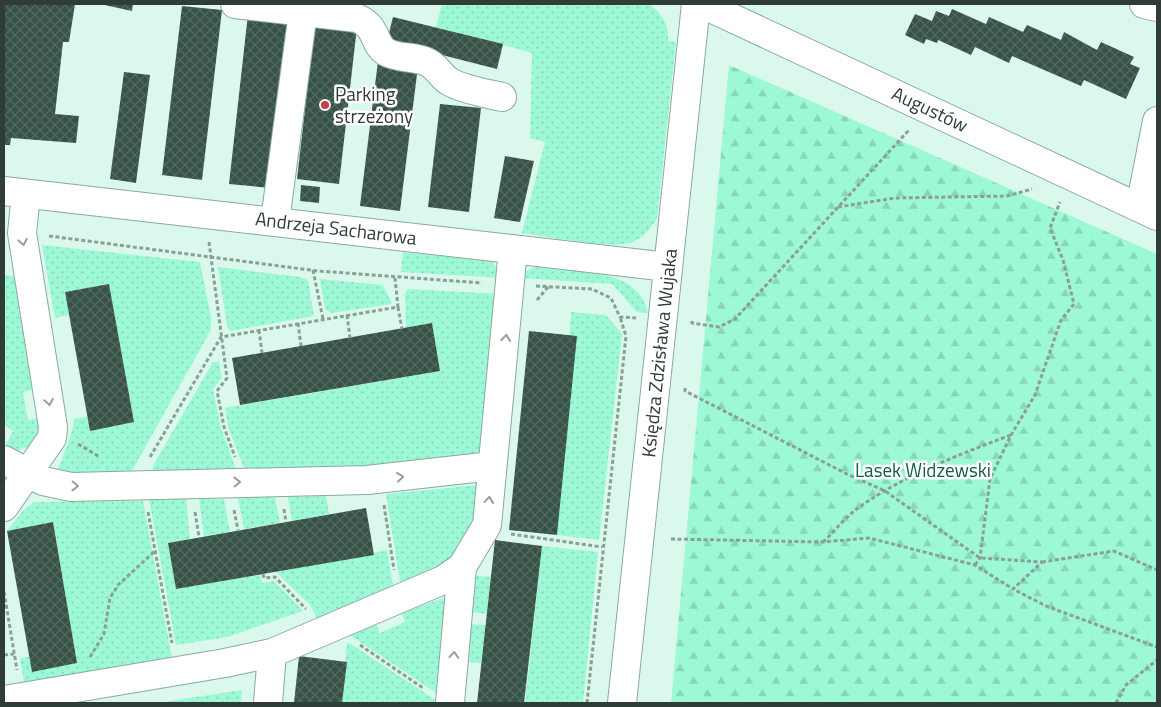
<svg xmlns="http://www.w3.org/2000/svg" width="1161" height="707" font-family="'Titillium Web',sans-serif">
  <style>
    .grass { fill: url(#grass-dots) }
    .forest { fill: url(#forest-firs) }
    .building { fill: url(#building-cross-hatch) }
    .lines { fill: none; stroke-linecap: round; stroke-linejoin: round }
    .minor-casing { stroke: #8ba99d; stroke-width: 30 }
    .path { stroke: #8aa097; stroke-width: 3; stroke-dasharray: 4 2.5; stroke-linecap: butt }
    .minor { stroke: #fff; stroke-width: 28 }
    .oneway { stroke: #989e9b }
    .poi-dot { fill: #cb3b4c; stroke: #fff; stroke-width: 2 }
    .labels { text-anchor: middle; stroke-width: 5; stroke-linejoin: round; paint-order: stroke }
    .poi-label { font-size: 19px; fill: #303c37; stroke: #fff; text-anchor: start }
    .street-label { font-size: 19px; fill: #303c37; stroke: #fff }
    .park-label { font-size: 19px; fill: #105c46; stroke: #fff }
  </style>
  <defs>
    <pattern id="grass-dots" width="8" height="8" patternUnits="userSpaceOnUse" patternTransform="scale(1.25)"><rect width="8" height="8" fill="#9df8d6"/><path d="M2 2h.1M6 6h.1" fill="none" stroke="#88d6b8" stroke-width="1.8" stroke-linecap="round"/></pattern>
    <pattern id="forest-firs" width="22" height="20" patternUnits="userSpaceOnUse" patternTransform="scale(1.25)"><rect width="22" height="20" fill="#9df8d6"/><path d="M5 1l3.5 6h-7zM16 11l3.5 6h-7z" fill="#88d6b8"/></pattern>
    <pattern id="building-cross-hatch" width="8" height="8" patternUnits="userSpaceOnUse" patternTransform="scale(1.25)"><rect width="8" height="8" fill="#375247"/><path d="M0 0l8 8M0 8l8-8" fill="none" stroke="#536960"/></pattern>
  </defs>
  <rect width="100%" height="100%" fill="#daf9ec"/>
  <path class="grass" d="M442 4H649C662 14 669 24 668 41L676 42 657 218C651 228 644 237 633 242 616 250 544 236 522 233L545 142 530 138 532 53 436 27Z
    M42 245 200 262 211 318V330L129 476 56 475C62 456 72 439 74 419L87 417 91 430 134 422 109 284 65 292 69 315 55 318Z
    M403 252 491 261 500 271 502 278 401 272Z
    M218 267 300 277 308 280 314 316 230 331 227 326Z
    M535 267C572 271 640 267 648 313L637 312 612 284 521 278 527 271Z
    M4 275 18 277 36 389 23 392 28 420 41 417 40 435 35 445 12 452 4 448 13 431 4 425Z
    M320 279 383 285 392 304 331 313 325 309Z
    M407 289 501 294 487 441 476 456 459 464 246 473 228 427 225 408 440 371 432 324 406 328 405 295Z
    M571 312 606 315 622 334 599 540 557 535Z
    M213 362H219L222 378 213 389 221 428 237 472 151 475 154 464Z
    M479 485 475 516 445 567 401 588 386 494Z
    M326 496 329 514 292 521 288 497Z
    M275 497 280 523 244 529 238 498Z
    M149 499H186L190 539 168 543 176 589 260 574 262 583 274 581 303 611 227 637 176 645Z
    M199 499H224L230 532 204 536Z
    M143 501 173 664 25 688 20 658 29 657 32 671 77 663 53 523 7 531 23 511 34 502Z
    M542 546 598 552 583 703H525Z
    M387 550 394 592 318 622 311 606 276 572Z
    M476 576 491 577 487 614 472 612Z
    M449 596 442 697 350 635 376 624 380 633 405 622 402 613Z
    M471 624 486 625 481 663 468 662Z
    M347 643 351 644 440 703H342Z
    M242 690 241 703H157Z"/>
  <path class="forest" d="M729 65 1157 254V703H671Z"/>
  <path class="building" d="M4 4H75L69 42H63L55 114 79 116 76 143 11 138 10 145H4Z
    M100 4H133L132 11Z
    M182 6 222 10 202 180 162 175Z
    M952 9 986 24 989 17 1023 32 1027 25 1061 40 1064 32 1097 50 1101 42 1134 57 1130 64 1140 68 1126 99 1084 80 1081 86 1012 56 1009 63 975 47 971 55 938 40 937 43 926 39 924 44 905 35 915 14 932 21 936 11 949 16Z
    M248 14 290 19 271 188 229 184Z
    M393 17 503 44 497 69 387 41Z
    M315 21 357 27 339 184 297 179Z
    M378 61 418 66 400 211 360 206Z
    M124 72 150 75 136 183 110 179Z
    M440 104 481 108 469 212 428 207Z
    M505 156 534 161 520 222 494 218Z
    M301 185 320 187 319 203 300 201Z
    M109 284 134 422 90 431 65 292Z
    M432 323 440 371 240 405 232 358Z
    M529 331 577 336 557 535 509 530Z
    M366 508 374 555 176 589 168 543Z
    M53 522 77 663 32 672 7 531Z
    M495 540 542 546 524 703H477Z
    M299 656 347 662 342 703H294Z"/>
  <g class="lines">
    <g class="minor-casing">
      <path id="minor" d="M235 4 357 18C378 27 373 44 386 52 398 59 415 56 427 62 437 66 441 77 450 82 465 90 485 93 502 97
        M702 4 1157 216
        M1144 4 1157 7
        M4 191 668 267
        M1140 208 1157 121
        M275 221 303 12
        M4 460 43 481 71 487 367 480 492 466
        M4 507 52 438 53 427 22 233 26 194
        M4 700 225 663 272 653 443 580 462 567
        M268 703 272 653
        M450 703 462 567 487 525 513 249
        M622 703 696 4"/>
    </g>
    <path class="path" d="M838 207 895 198 1007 196 1032 189
      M49 236 318 271 482 283
      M209 242 227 378 217 391 224 427 235 457
      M313 270 323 319
      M536 286 592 289 611 298 620 317 636 318
      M537 300 548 287
      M398 307 402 329
      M347 315 350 338
      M692 321V323L719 327 735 319 909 130
      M298 323 301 346
      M259 330 262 353
      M685 388V391L847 474 885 491 980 558 1042 562 1013 589 1046 606 1157 647
      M78 444 100 457
      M150 457 221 337 398 307 395 278
      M384 505 394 570
      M284 509 286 522
      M234 510 238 530
      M148 512 172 643
      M195 512 199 537
      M511 534 602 547
      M671 539 823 542 869 538 975 565 1013 589
      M823 542C833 533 842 521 853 512 895 479 960 454 1011 435
      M1042 562 1114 551 1157 570
      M975 565 980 558 990 479 1011 435 1035 395 1061 320 1074 304 1063 260 1050 228 1060 202
      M263 574 264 578 275 577 306 609
      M4 592 17 670
      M360 645 423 688
      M4 655 14 654
      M90 657 104 634 110 598 118 585 155 551
      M587 703 626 336 620 317
      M1116 703 1126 685 1157 660"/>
    <use href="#minor" class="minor"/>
  </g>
  <defs><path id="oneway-chevron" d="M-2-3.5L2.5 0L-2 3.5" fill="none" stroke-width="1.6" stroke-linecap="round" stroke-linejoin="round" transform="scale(1.25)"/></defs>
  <g class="oneway">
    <use href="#oneway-chevron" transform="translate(23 242) rotate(80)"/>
    <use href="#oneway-chevron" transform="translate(506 338) rotate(-84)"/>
    <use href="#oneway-chevron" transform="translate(49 402) rotate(81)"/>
    <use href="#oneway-chevron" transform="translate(400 477) rotate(-6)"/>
    <use href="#oneway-chevron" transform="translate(237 482) rotate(-1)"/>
    <use href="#oneway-chevron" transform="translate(75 486) rotate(1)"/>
    <use href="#oneway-chevron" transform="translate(489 500) rotate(-85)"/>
    <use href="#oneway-chevron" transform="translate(454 655) rotate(-86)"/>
  </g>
  <circle class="poi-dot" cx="325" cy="105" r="5"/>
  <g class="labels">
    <g class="poi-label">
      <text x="335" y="101">Parking<tspan x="335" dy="22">strzeżony</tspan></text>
    </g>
    <g class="street-label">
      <text transform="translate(930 109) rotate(25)" y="7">Augustów</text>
      <text transform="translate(336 228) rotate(7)" y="7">Andrzeja Sacharowa</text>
      <text transform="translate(659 353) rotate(-84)" y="7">Księdza Zdzisława Wujaka</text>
    </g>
    <g class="park-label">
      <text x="923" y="477">Lasek Widzewski</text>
    </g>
  </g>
  <rect width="1161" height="707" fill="none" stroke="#303c37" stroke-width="10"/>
</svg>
